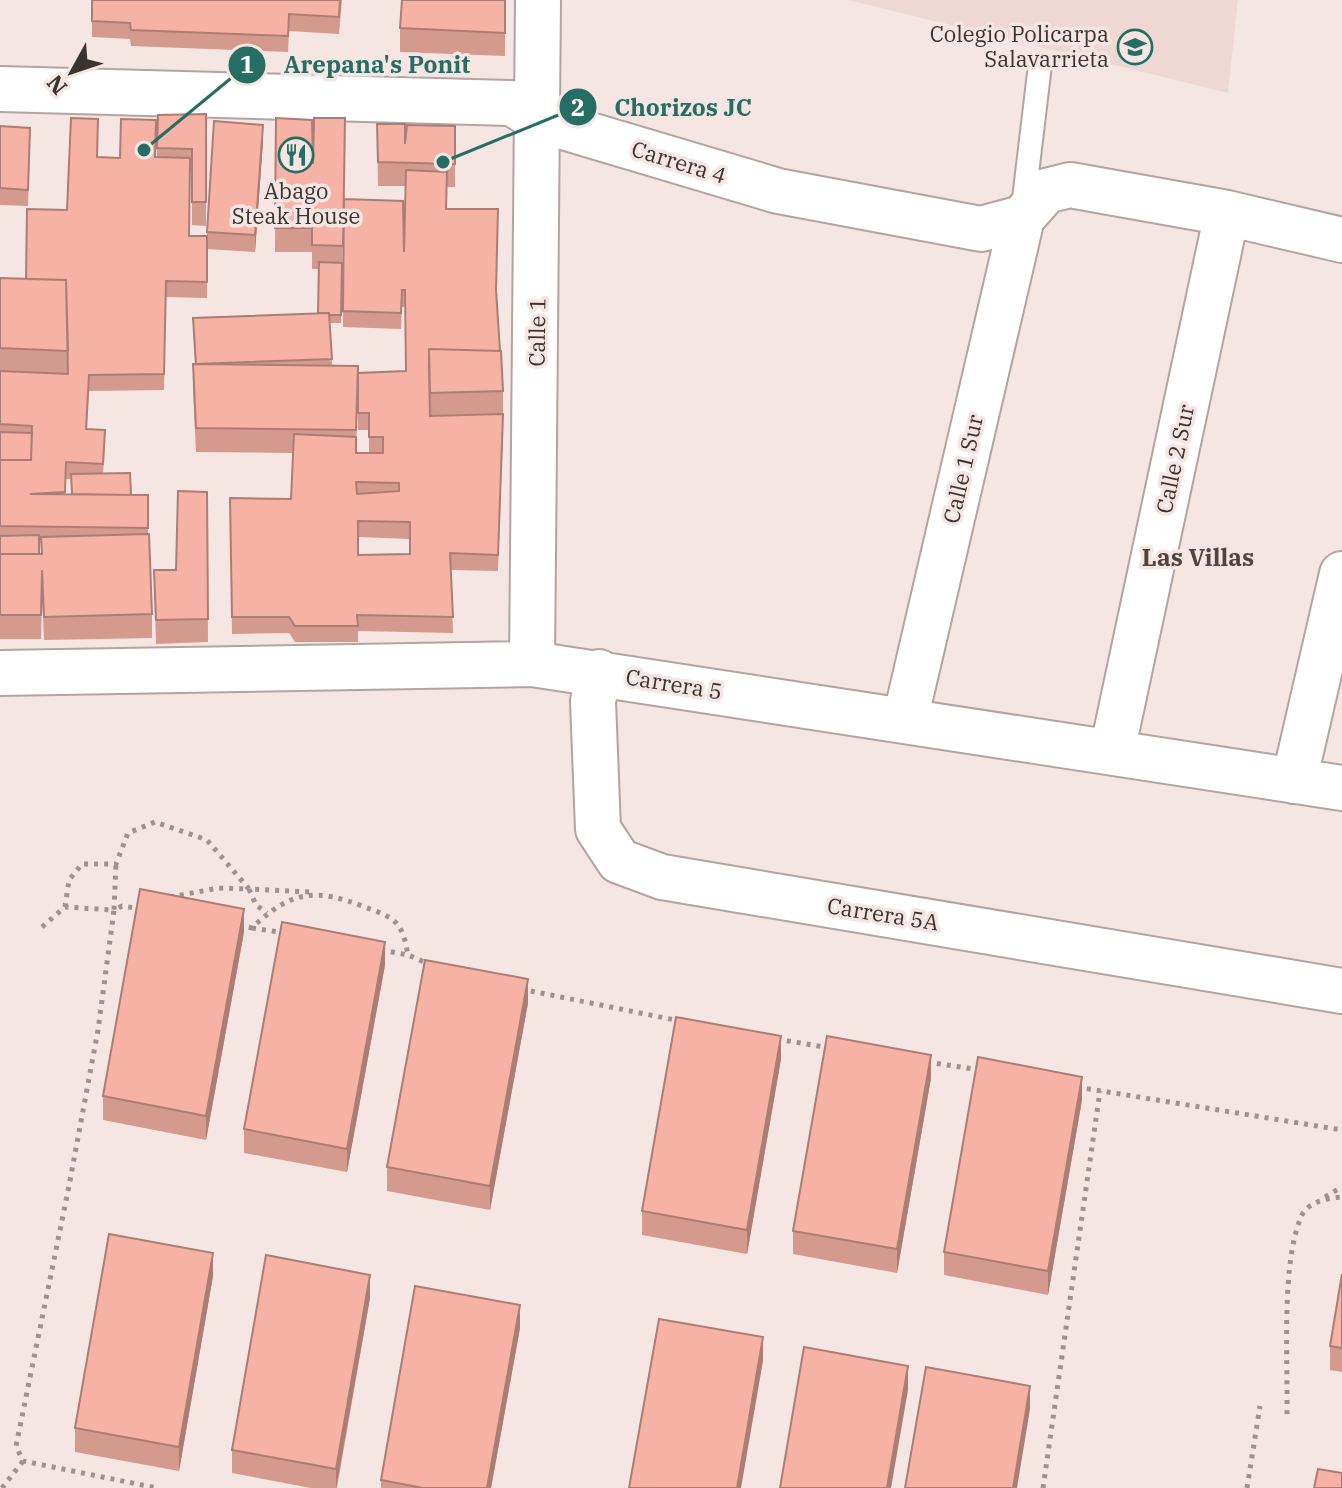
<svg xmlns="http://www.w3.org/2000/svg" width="1342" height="1488" font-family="'IBM Plex Serif',serif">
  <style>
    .built { fill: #efd8d3 }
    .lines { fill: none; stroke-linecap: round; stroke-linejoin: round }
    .lane-casing { stroke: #b2a4a1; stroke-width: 26 }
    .street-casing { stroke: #b2a4a1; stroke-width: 48 }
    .path { stroke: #9e9290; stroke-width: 5; stroke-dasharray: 4 6; stroke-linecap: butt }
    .lane { stroke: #fff; stroke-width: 22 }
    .street { stroke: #fff; stroke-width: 44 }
    .wall { fill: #d49a8e; fill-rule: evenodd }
    .shaded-wall { fill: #ac7d74 }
    .building { fill: #f6b3a5; stroke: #ac7d74; stroke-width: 2; fill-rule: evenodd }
    .labels { text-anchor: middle; stroke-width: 7; stroke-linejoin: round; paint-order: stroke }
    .poi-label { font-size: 22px; fill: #393331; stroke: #f6e6e3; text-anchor: end }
    .street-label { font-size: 22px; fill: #393331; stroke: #f6e6e3 }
    .neighbourhood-label { font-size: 24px; font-weight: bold; fill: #4f4341; stroke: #f6e6e3 }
    .leader { fill: none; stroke: #266d63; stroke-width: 3 }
    .callout-dot { fill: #266d63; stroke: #f6e6e3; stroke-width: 3 }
    .mark-label { font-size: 24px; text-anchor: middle; font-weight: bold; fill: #fff }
    .callout-label { font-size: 24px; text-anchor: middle; font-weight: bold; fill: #266d63; stroke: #f6e6e3; stroke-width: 7; stroke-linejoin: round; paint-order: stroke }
  </style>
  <rect width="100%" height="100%" fill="#f6e6e3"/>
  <path class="built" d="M848 0H1238L1228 93Z"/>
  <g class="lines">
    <g class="lane-casing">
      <path id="lane" d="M1023 207 1040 65"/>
    </g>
    <g class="street-casing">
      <path id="street" d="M0 89 512 103 536 118 560 126 778 191 981 229 1022 218 1046 191 1070 185 1227 213 1342 240
        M532 664 538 0
        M599 672 593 701 598 829 619 861 662 877 1342 991
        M0 673 532 664 1342 788
        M905 720 1022 218
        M1112 752 1227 213
        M1294 781 1342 574"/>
    </g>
    <path class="path" d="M170 897 219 888 249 889 256 905 267 913
      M65 907 69 880 82 864H116L128 833 155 822 207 840 249 889 311 892
      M142 909 122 906 114 910 98 1030 69 1186 16 1446 23 1461 157 1488
      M239 925 252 928C291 890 316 888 365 907 377 912 390 915 398 925 404 933 406 945 408 955L431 965
      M42 927 65 907 114 910 116 864
      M252 928 285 933
      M381 950 408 955
      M521 989 680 1021
      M777 1039 830 1048
      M927 1062 980 1070
      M1077 1087 1342 1130
      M1325 1197 1342 1187
      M1287 1414C1288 1360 1281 1265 1301 1217 1307 1202 1327 1198 1342 1197
      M2 1488 23 1461
      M1043 1488 1100 1091
      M1247 1488 1260 1406"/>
    <use href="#lane" class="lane"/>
    <use href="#street" class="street"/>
  </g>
  <path class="wall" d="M92 0H342L339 34 289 31 288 52 131 46 130 39 92 37Z
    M505 0V56L400 52V28Z
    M206 114V226L192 225V173H190L189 236H207L214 121 263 141 255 252 207 249V298L166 297 164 390 89 391 87 429 105 446 103 473 131 495H148V534L152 614V638L44 640 42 594 41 639H0V278L26 279 97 157 120 158 157 157 158 115ZM66 479H71V494H65ZM39 543H41V554H39Z
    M276 118 313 164 345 118 341 323H330L332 365 358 373 406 371 405 307H402L401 329 343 327 344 199 404 252 406 186H378L377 124 405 144 455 126V187H447L446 209 497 294 503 391V431L498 571 451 570 453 633 358 631V642H295L289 633 232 634 230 498 291 499 293 453 196 452 193 388V364H195L193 318 318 313 319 269H312V252H275ZM358 395V430H369V453H356ZM358 537 410 539V554L358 555Z
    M0 126 30 144 28 206 0 205Z
    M207 492 208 642 156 644 154 570H176Z
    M244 932 206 1140 103 1120V1096Z
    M385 965 347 1172 244 1153V1129Z
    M528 1003 490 1210 387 1191V1167Z
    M781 1059 747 1254 642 1235V1211Z
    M931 1078 897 1273 793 1254V1231Z
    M1082 1100 1048 1295 944 1275V1252Z
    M1342 1274V1372L1330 1370V1346Z
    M213 1276 179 1471 75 1452V1428Z
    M370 1298 337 1488H311L232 1473V1450Z
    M520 1328 491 1488H381V1480Z"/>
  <path class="shaded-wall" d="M263 125V141L255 252V235Z
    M244 909V932L206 1140V1116Z
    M385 942V965L347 1172V1149Z
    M528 979V1003L490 1210V1186Z
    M781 1036V1059L747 1254V1230Z
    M931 1055V1078L897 1273V1249Z
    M1082 1077V1100L1048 1295V1271Z
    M213 1253V1276L179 1471V1447Z
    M370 1275V1298L336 1488V1469Z
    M520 1305V1328L491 1488H487Z
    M763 1337V1361L741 1488H737Z
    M908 1366V1390L891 1488H887Z
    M1030 1386V1409L1017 1488H1013Z"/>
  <path class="building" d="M92 0H340L339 17 289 14 288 36 131 30 130 23 92 21Z
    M402 0H505V33L400 28Z
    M206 114V202H192V149L157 148 158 115Z
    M71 118 98 119 97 157 120 158 121 119 156 120 155 157 190 158 189 236H207V282L166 281 164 374 89 375 86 429 105 430 103 464 66 462 65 492 30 494 148 495V528L0 526V460H31L32 426 0 424V371L68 374 66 280 26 279 27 209 67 210Z
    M276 118 312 120 313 164 314 118H345L343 246 312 245V228H275Z
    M214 121 263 125 255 235 207 232Z
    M377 124H405V144L407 125 455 126V164L378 162Z
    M0 126 30 128 28 190 0 188Z
    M406 170 447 172 446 209H498L496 290 500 351 429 349V372L430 416 503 414 498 555 450 553 453 617 357 615 358 626H295L289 617H232L230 498 291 499 294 434 356 437V453H383V437H369V413H358V373L406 371 405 290H402L401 313 343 311 344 199 403 201 404 252ZM356 482 399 483V491L357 494ZM358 521 410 522V554L358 555Z
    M319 262 342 263 341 315H329V313H318Z
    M0 278 66 280 68 351 0 348Z
    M329 313 332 359 196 364 193 318Z
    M429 349 501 351 503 391 430 393Z
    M193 364 358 366 356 430 196 428Z
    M0 432 32 433 31 460H0Z
    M130 473 131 495 72 494 71 474Z
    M178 491 207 492 208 619 156 620 154 570H176Z
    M149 534 152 614 44 617 42 570 41 615H0V554H42L41 537Z
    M39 535V554H0V536Z
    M140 889 244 909 206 1116 103 1096Z
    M282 922 385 942 347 1149 244 1129Z
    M425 960 528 979 490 1186 387 1167Z
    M676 1017 781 1036 747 1230 642 1211Z
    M827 1036 931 1055 897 1249 793 1231Z
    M978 1057 1082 1077 1048 1271 944 1252Z
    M109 1234 213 1253 179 1447 75 1428Z
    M266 1255 370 1275 336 1469 232 1450Z
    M1342 1274V1348L1330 1346Z
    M415 1286 520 1305 487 1488H423L381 1480Z
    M659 1319 763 1337 737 1488H629Z
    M804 1347 908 1366 887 1488H780Z
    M926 1367 1030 1386 1013 1488H905Z
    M1318 1469 1342 1473V1488H1314Z"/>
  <defs>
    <g id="school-ring" transform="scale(1.8)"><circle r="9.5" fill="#f6e6e3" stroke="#266d63" stroke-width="1.5"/><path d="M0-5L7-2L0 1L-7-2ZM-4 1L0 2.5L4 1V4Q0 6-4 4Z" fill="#266d63"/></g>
    <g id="restaurant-ring" transform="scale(1.8)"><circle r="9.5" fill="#f6e6e3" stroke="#266d63" stroke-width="1.5"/><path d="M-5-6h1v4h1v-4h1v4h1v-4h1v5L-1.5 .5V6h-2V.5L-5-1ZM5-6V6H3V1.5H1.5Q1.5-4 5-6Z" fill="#266d63"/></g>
  </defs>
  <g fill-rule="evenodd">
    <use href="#school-ring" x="1135" y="47"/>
    <use href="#restaurant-ring" x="296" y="155"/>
  </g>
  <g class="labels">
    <g class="poi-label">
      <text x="1109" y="42">Colegio Policarpa<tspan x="1109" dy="25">Salavarrieta</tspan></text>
      <text x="296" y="199" text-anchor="middle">Abago<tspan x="296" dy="25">Steak House</tspan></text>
    </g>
    <g class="street-label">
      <text transform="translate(679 162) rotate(17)" y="8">Carrera 4</text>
      <text transform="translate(537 332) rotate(-89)" y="8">Calle 1</text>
      <text transform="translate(1175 459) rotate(-78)" y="8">Calle 2 Sur</text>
      <text transform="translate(963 469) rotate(-77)" y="8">Calle 1 Sur</text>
      <text transform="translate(674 684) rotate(9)" y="8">Carrera 5</text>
      <text transform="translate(883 914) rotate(9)" y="8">Carrera 5A</text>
    </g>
    <g class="neighbourhood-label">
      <text x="1198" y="566">Las Villas</text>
    </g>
  </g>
  <path class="leader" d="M144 150L247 65M443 162L578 107"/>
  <g class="callout-dot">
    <circle cx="144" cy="150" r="8"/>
    <circle cx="443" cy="162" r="8"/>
    <circle cx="247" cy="65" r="20"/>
    <circle cx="578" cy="107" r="20"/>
  </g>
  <g class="mark-label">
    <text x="247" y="73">1</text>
    <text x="578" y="116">2</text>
  </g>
  <g class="callout-label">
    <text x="377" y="73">Arepana's Ponit</text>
    <text x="683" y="116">Chorizos JC</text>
  </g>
  <g transform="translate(72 72) rotate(230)" stroke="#f6e6e3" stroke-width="6" paint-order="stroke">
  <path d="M0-6L14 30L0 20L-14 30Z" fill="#393331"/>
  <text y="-12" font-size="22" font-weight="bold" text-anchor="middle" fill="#393331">N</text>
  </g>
</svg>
